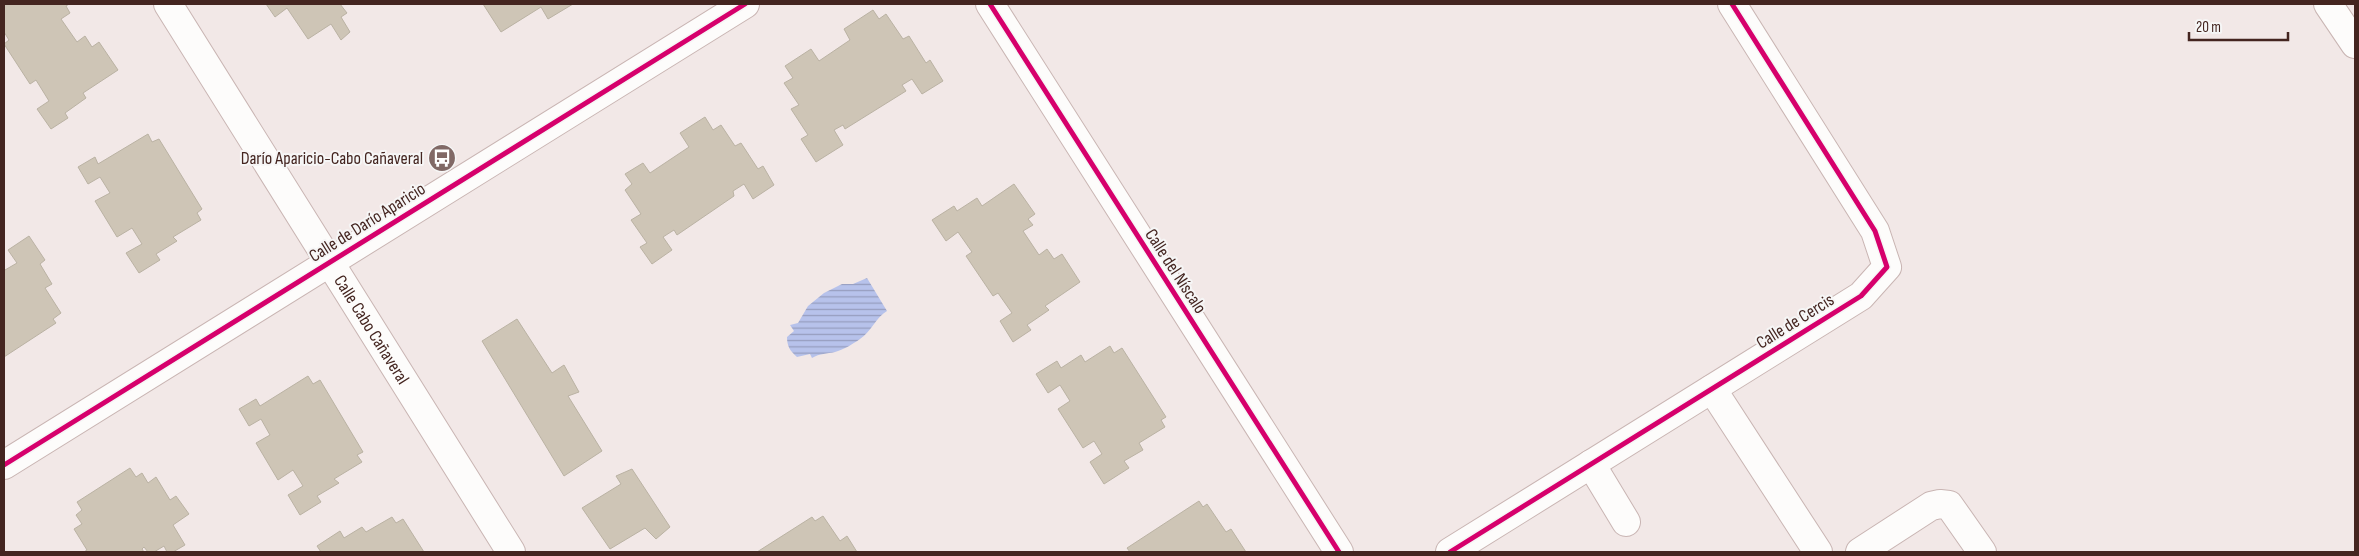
<svg xmlns="http://www.w3.org/2000/svg" width="2359" height="556" font-family="'Sofia Sans Condensed',sans-serif">
  <style>
    .water { fill: url(#water-rules) }
    .building { fill: #cec5b6; stroke: #bab2a3 }
    .lines { fill: none; stroke-linecap: round; stroke-linejoin: round }
    .minor-casing { stroke: #c9b5b3; stroke-width: 30 }
    .minor { stroke: #fdfcfb; stroke-width: 28 }
    .cycleway-casing { stroke: #f6f6f6; stroke-width: 8 }
    .cycleway { stroke: #d6006c; stroke-width: 5 }
    .labels { text-anchor: middle; stroke-width: 4; stroke-linejoin: round; paint-order: stroke }
    .poi-label { font-size: 18px; fill: #442520; stroke: #f6f6f6; text-anchor: end }
    .street-label { font-size: 18px; fill: #442520; stroke: #f6f6f6 }
  </style>
  <defs>
    <pattern id="water-rules" width="6" height="5" patternUnits="userSpaceOnUse" patternTransform="scale(1.25)"><rect width="6" height="5" fill="#b7c2eb"/><path d="M0 2.5h6" fill="none" stroke="#969dbe"/></pattern>
  </defs>
  <rect width="100%" height="100%" fill="#f2e8e7"/>
  <path class="water" d="M867 278 887 311C876 317 871 332 860 339 853 344 843 350 835 352 827 354 820 353 812 358L810 354 797 357C790 351 787 346 787 337L794 331 790 325 798 323 808 306 824 293 842 284H853Z"/>
  <path class="building" d="M4 4H69L66 6 70 13 61 19 77 42 85 36 92 47 99 42 118 70 83 93 86 98 65 113 68 118 51 129 37 109 49 101 36 80 30 84 4 44 9 40 4 32Z
    M266 4H340L347 13 341 17 350 32 341 40 331 24 308 39 287 8 275 17Z
    M483 4H573L548 19 541 7 501 32Z
    M873 10 879 19 886 14 903 39 909 36 926 63 930 60 943 81 922 94 912 79 902 85 906 91 845 129 843 125 834 130 843 145 816 162 801 139 808 135 791 109 799 105 784 83 793 78 785 66 811 49 819 61 850 40 844 29Z
    M705 117 713 130 721 125 735 146 741 143 758 169 763 166 774 185 753 199 744 184 733 191 734 196 677 235 674 230 663 237 672 250 652 264 640 247 647 243 631 220 641 214 625 190 632 184 625 174 643 163 650 173 689 147 680 133Z
    M148 134 152 142 159 139 202 209 197 213 201 220 173 237 177 241 156 254 160 260 139 273 126 253 142 244 132 228 117 237 95 201 110 193 100 177 88 184 78 167 95 157 98 164Z
    M1014 184 1035 214 1028 219 1033 225 1023 231 1039 255 1047 249 1054 259 1062 254 1080 282 1045 306 1049 310 1027 325 1031 330 1013 342 1000 321 1012 313 998 293 993 296 966 256 972 252 958 232 946 241 932 220 954 206 957 211 977 198 982 206Z
    M29 236 45 260 40 264 52 284 45 288 61 313 53 319 56 323 4 357V268L5 270 17 263 8 250Z
    M517 319 552 373 564 365 579 392 568 396 602 451 564 476 482 341Z
    M1110 346 1114 353 1122 348 1166 417 1161 420 1165 427 1139 443 1143 450 1124 461 1129 468 1104 484 1090 462 1102 454 1094 441 1083 448 1058 409 1070 401 1060 385 1048 393 1036 374 1057 361 1061 368 1081 355 1085 362Z
    M308 376 313 384 320 380 363 452 357 455 362 462 334 479 339 483 317 496 321 502 300 515 288 495 303 486 293 470 278 480 256 443 270 435 261 419 249 426 239 409 256 399 260 406Z
    M130 468 136 477 142 473 148 483 156 477 170 500 176 496 189 514 173 525 185 545 173 552H167L164 546 154 552H148L144 547 142 549 144 552H84L87 550 74 529 82 524 76 515 82 510 77 502Z
    M632 469 670 527 656 539 645 528 610 549 582 508 621 484 616 476Z
    M1199 501 1203 507 1207 504 1226 532 1231 529 1246 552H1130L1127 548Z
    M823 516 840 541 847 536 857 552H757L812 517 815 521Z
    M392 517 396 523 403 519 424 552H321L317 546 340 531 344 538 362 527 366 532Z"/>
  <g class="lines">
    <g class="minor-casing">
      <g id="minor">
        <path id="s1" d="M168 4 511 552"/>
        <path d="M990 4 1339 552"/>
        <path d="M2328 4 2355 44"/>
        <path d="M1712 389 1818 552"/>
        <path d="M1591 464 1626 522"/>
        <path d="M4 465 745 4"/>
        <path d="M1450 552 1861 296 1887 267 1875 231 1732 4"/>
        <path d="M1860 552 1931 506 1940 504 1949 505 1982 552"/>
      </g>
    </g>
    <use href="#minor" class="minor"/>
    <g class="cycleway-casing">
      <path id="cycleway" d="M990 4 1339 552
        M4 465 745 4
        M1450 552 1861 296 1887 267 1875 231 1732 4"/>
    </g>
    <use href="#cycleway" class="cycleway"/>
  </g>
  <defs>
    <g id="bus-disc" transform="scale(1.4375)"><circle r="9.5" fill="#816966" stroke="#f6f6f6"/><path d="M-5-6H5V4H4V6H2V4H-2V6H-4V4H-5ZM-3.5-4V0h7V-4ZM-3.5 1.2v1.5H-2V1.2ZM2 1.2v1.5H3.5V1.2Z" fill="#fff"/></g>
  </defs>
  <g fill-rule="evenodd">
    <use href="#bus-disc" x="442" y="158"/>
  </g>
  <g class="labels">
    <g class="poi-label">
      <text x="423" y="164">Darío Aparicio-Cabo Cañaveral</text>
    </g>
    <g class="street-label">
      <text transform="translate(367 222) rotate(-32)" y="6">Calle de Darío Aparicio</text>
      <text transform="translate(1176 271) rotate(57)" y="6">Calle del Níscalo</text>
      <text transform="translate(1795 321) rotate(-32)" y="6">Calle de Cercis</text>
      <text dy="6" stroke="none"><textPath href="#s1" startOffset="384">Calle Cabo Cañaveral</textPath></text>
    </g>
  </g>
  <rect width="2359" height="556" fill="none" stroke="#442520" stroke-width="10"/>
  <path d="M2189 32v8h99v-8" fill="none" stroke="#442520" stroke-width="2.5"/>
  <text x="2196" y="32" font-size="15" fill="#442520" stroke="#f6f6f6" stroke-width="4" paint-order="stroke">20 m</text>
</svg>
